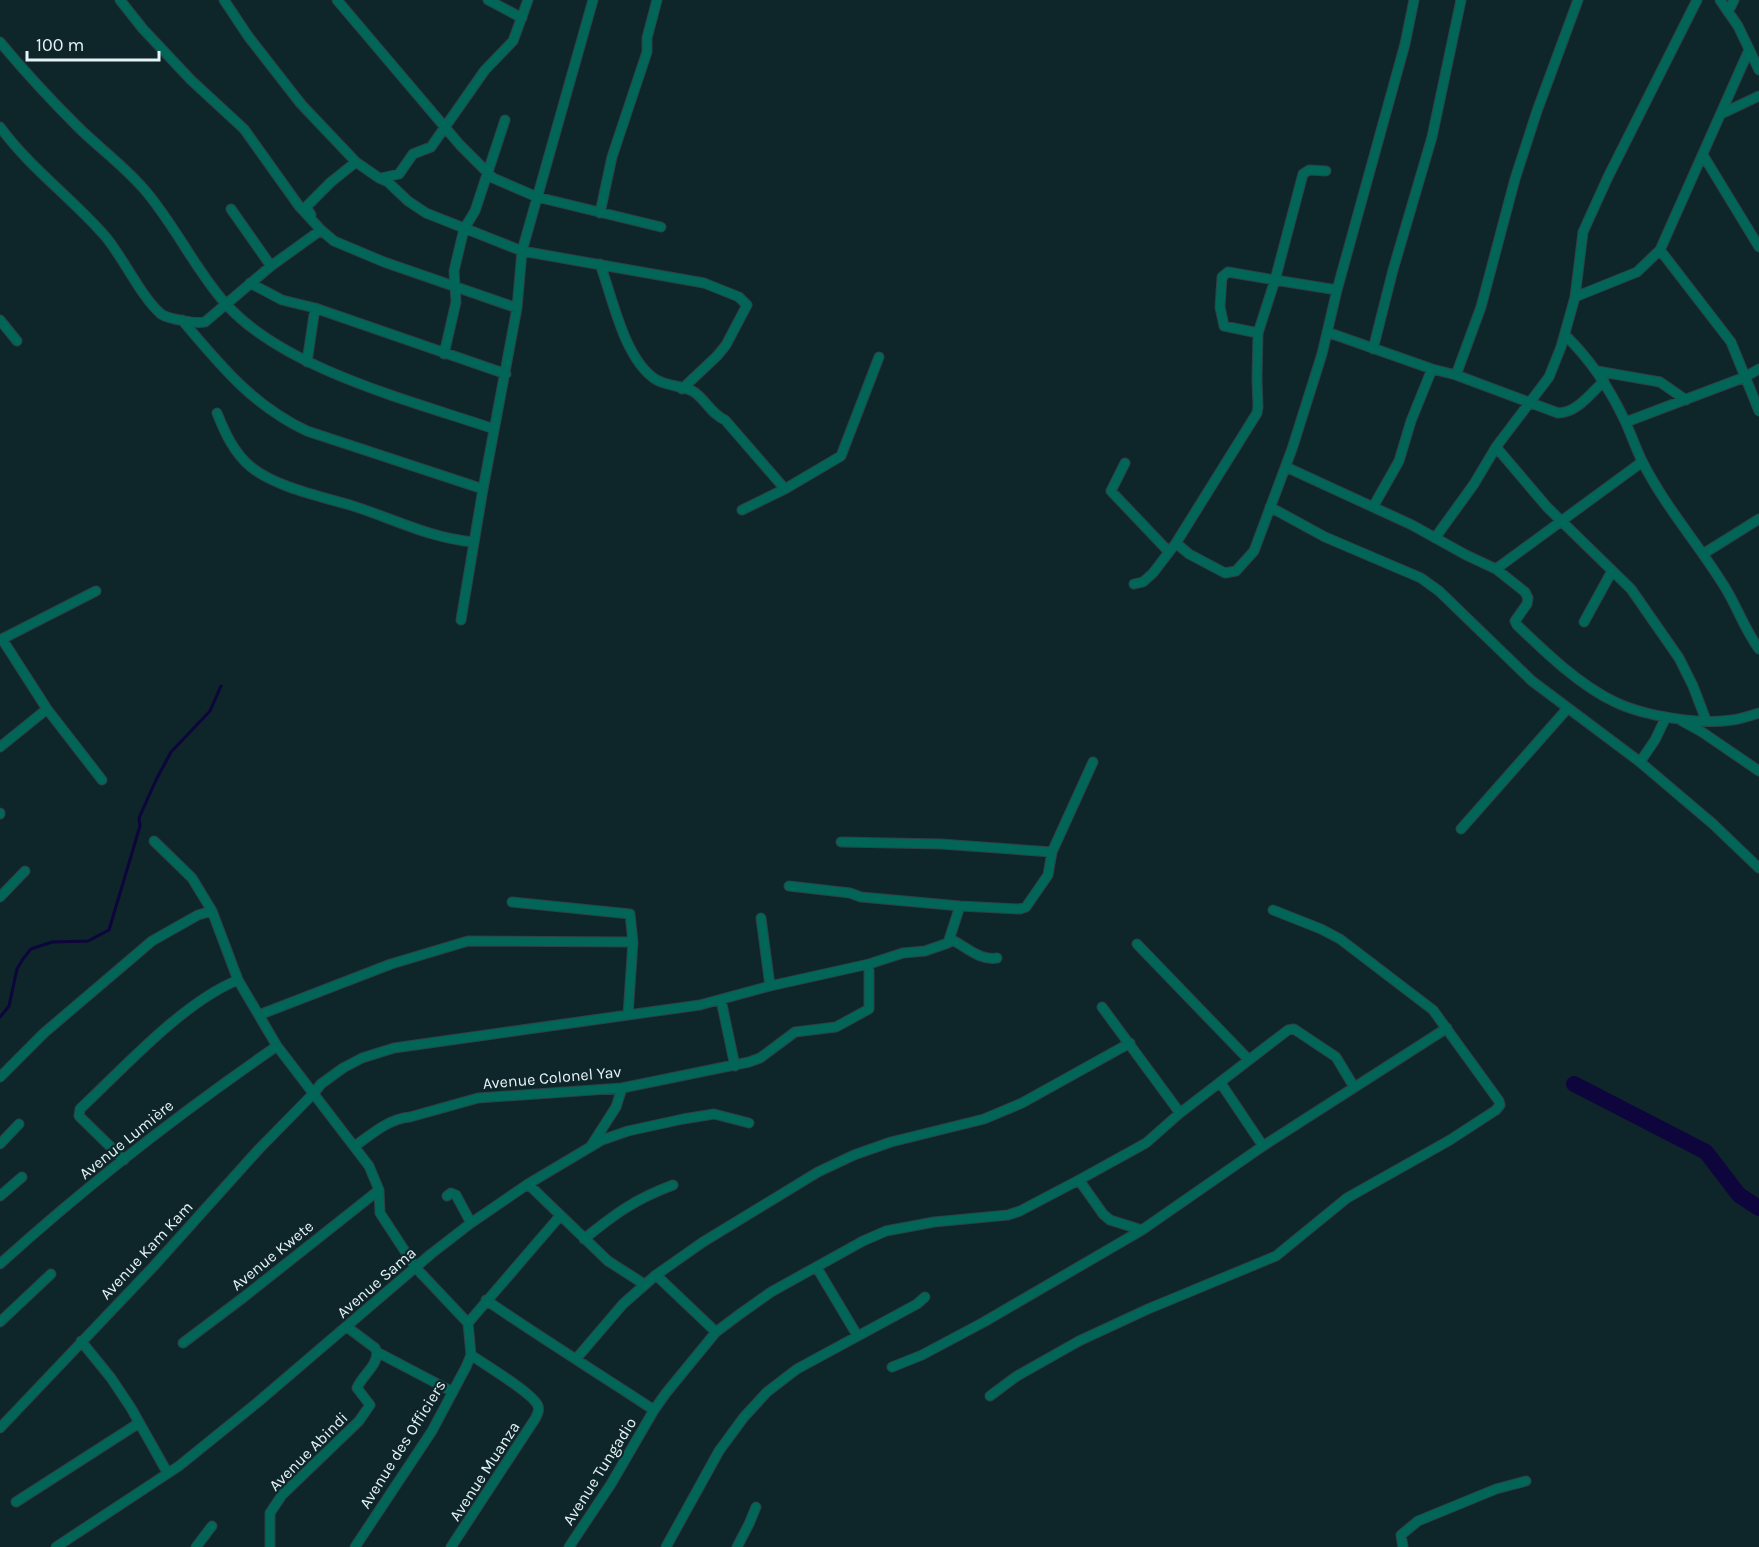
<svg xmlns="http://www.w3.org/2000/svg" width="1759" height="1547" font-family="Karla,sans-serif">
  <style>
    .lines { fill: none; stroke-linecap: round; stroke-linejoin: round }
    .stream { stroke: #0e053c; stroke-width: 3 }
    .river { stroke: #0e053c; stroke-width: 16 }
    .street-casing { stroke: #2c4247; stroke-width: 11 }
    .street { stroke: #016557; stroke-width: 9 }
    .labels { text-anchor: middle; stroke-width: 4.5; stroke-linejoin: round; paint-order: stroke }
    .street-label { font-size: 16px; fill: #e5f3f6; stroke: #0e252a }
  </style>
  <rect width="100%" height="100%" fill="#0e252a"/>
  <g class="lines">
    <path class="stream" d="M0 1017 9 1006 17 969 23 959 31 949 52 942 88 941 109 930 140 826 139 818 156 780 171 752 210 711 221 686"/>
    <path class="river" d="M1574 1084 1706 1152 1739 1195 1759 1208"/>
    <g class="street-casing">
      <path id="street" d="M120 0 143 29 191 80 244 129 299 206 321 230 334 241 384 262 517 308
        M224 0 248 36 301 104 356 162 379 178 388 182 408 201 426 213 522 251 704 283 739 297 747 305 726 345 717 356 682 389
        M337 0 460 145 493 178 537 197 661 227
        M488 0 522 18
        M1720 0 1738 26 1759 70
        M1728 12 1734 0
        M0 42C24 71 50 99 77 126 98 147 123 165 143 188 174 223 194 268 225 303 283 369 412 401 494 429
        M1721 114 1759 96
        M0 127C30 168 72 198 105 236 123 257 141 297 161 314 168 319 197 324 205 322L271 266 321 230
        M1703 155 1759 247
        M381 178 399 174 413 154 431 147 485 70 513 41 528 0
        M231 209 271 266
        M600 213 612 157 647 52V38L657 0
        M311 215 306 207 331 182 356 162
        M1660 250 1731 342 1759 411
        M600 264C613 299 624 358 655 379 668 387 683 385 694 392 706 400 711 414 725 420L785 489
        M250 283 282 300 315 308 506 374
        M1575 297 1637 272 1660 250 1749 50
        M0 320 17 341
        M182 320C220 365 252 405 307 431L483 489
        M1327 332 1432 369 1456 375 1558 413C1577 413 1591 393 1604 381
        M1258 333 1224 326 1220 307 1222 277 1228 272 1275 280 1303 174 1309 170 1326 171
        M1565 335C1591 360 1609 387 1625 421 1631 434 1636 449 1643 463 1666 508 1700 546 1726 589 1738 609 1745 630 1759 649
        M1373 349 1393 270 1432 137 1461 0
        M444 354 456 302 454 271 464 229 475 211 505 120
        M307 362 315 308
        M1597 371 1660 382 1686 400
        M1456 375 1481 307 1515 179 1537 111 1578 0
        M217 413C225 433 234 453 251 467 276 487 319 496 350 505 392 518 429 538 473 542
        M1626 422 1745 377 1759 369
        M1496 447 1547 507 1631 589 1679 658 1693 686 1706 720
        M1125 463 1111 491 1169 552
        M1286 467 1412 525 1466 555 1496 569 1525 592 1528 598 1527 604 1515 621 1517 625C1545 652 1579 685 1615 702 1644 716 1700 725 1732 720 1741 719 1750 716 1759 713
        M1270 507 1325 537 1421 578 1439 591 1532 681 1640 762 1713 824 1759 868
        M1373 507 1399 461 1411 421 1432 369
        M742 510 785 489 841 456 879 357
        M1435 538 1474 484 1496 447 1549 377 1561 347 1575 297 1583 232 1608 177 1697 0
        M1176 543 1189 554 1225 573 1236 571 1254 551 1292 449 1322 354 1337 290 1405 44 1414 0
        M1703 554 1759 519
        M1496 569 1642 462
        M1134 584 1143 582 1153 573 1176 543 1257 413 1258 407 1257 379 1258 333 1275 280 1337 290
        M461 620 483 489 517 308 522 251 593 0
        M1584 622 1612 571
        M2 639 47 709 102 780
        M0 640 96 591
        M1682 721 1702 732 1759 771
        M0 747 47 709
        M1640 762 1655 740 1666 717
        M0 814V813
        M1461 829 1567 709
        M154 841 192 878 212 911
        M1052 852 1093 762
        M789 886 850 893 861 897 960 906 1020 909 1026 907 1048 875 1052 852 941 844 841 842
        M0 897 25 871
        M761 918 770 986
        M950 939C966 946 979 961 997 958
        M1137 944 1248 1059
        M721 1000 735 1066
        M1102 1007 1180 1113
        M259 1015 391 964 468 941 633 942
        M628 1015 700 1005 770 986 869 964 903 953 925 951 948 943 960 906
        M0 1077 44 1033 152 941 198 915 212 911 238 980 277 1046 369 1166 379 1190 380 1213 416 1268 468 1323 471 1355 466 1367 432 1431 355 1547
        M1220 1082 1263 1146 1447 1028
        M0 1144 19 1124
        M355 1146C372 1134 388 1119 410 1117L478 1098 622 1088 749 1062 760 1058 795 1032 836 1027 869 1009V964
        M591 1146 616 1107 622 1088
        M124 1160 79 1116 80 1109C124 1068 183 1002 238 980
        M1079 1180 1103 1214 1110 1220 1142 1230
        M528 1184 608 1261 644 1284
        M0 1196 22 1177
        M447 1196 451 1193 456 1195 471 1223
        M584 1239C615 1214 635 1199 673 1185
        M0 1264C87 1185 180 1113 277 1046
        M817 1268 857 1335
        M656 1275 716 1332
        M486 1300C541 1338 598 1373 654 1410
        M0 1322 51 1274
        M468 1323 560 1216
        M347 1327 375 1348 377 1352 453 1392
        M81 1341 111 1378 131 1408 167 1472
        M183 1343 244 1297 379 1190
        M576 1359 623 1304 656 1275 703 1242 818 1172 854 1155 891 1142 984 1119 1022 1103 1130 1043
        M892 1367 922 1355 984 1322 1142 1230 1263 1146
        M990 1396 1017 1376 1079 1341 1148 1309 1276 1256 1347 1198 1450 1140 1496 1110 1500 1105 1499 1101 1433 1010 1340 939 1321 929 1273 910
        M0 1428 153 1267 259 1149 314 1093 321 1084 343 1068 362 1058 394 1048 628 1015 633 942 630 914 512 902
        M16 1502 139 1423
        M56 1547 179 1466 258 1402 431 1254 471 1223 528 1184 602 1140 628 1131 683 1119 714 1114 749 1123
        M196 1547 212 1526
        M270 1547V1513L282 1495 359 1421 370 1405 357 1388C362 1375 377 1367 377 1352
        M451 1547 535 1419C537 1415 540 1411 538 1406 534 1394 484 1364 471 1355
        M569 1547 611 1484 654 1410 666 1393 716 1332 740 1314 771 1292 863 1241 886 1231 934 1222 1008 1215 1020 1211 1079 1180 1146 1143 1180 1113 1288 1030 1294 1029 1336 1057 1354 1087
        M666 1547 719 1451 744 1417 767 1392 797 1369 917 1304 925 1297
        M737 1547 749 1524 756 1507
        M1403 1547 1401 1535 1418 1521 1496 1489 1526 1481"/>
    </g>
    <use href="#street" class="street"/>
  </g>
  <g class="labels">
    <g class="street-label">
      <text transform="translate(552 1077) rotate(-5)" y="6">Avenue Colonel Yav</text>
      <text transform="translate(126 1139) rotate(-39)" y="6">Avenue Lumière</text>
      <text transform="translate(146 1250) rotate(-47)" y="6">Avenue Kam Kam</text>
      <text transform="translate(272 1255) rotate(-39)" y="6">Avenue Kwete</text>
      <text transform="translate(376 1282) rotate(-41)" y="6">Avenue Sama</text>
      <text transform="translate(402 1444) rotate(-58)" y="6">Avenue des Officiers</text>
      <text transform="translate(308 1451) rotate(-45)" y="6">Avenue Abindi</text>
      <text transform="translate(484 1471) rotate(-57)" y="6">Avenue Muanza</text>
      <text transform="translate(599 1471) rotate(-58)" y="6">Avenue Tungadio</text>
    </g>
  </g>
  <path d="M27 51v9h132v-9" fill="none" stroke="#e5f3f6" stroke-width="3"/>
  <text x="36" y="51" font-size="18" fill="#e5f3f6" stroke="#0e252a" stroke-width="4.5" paint-order="stroke">100 m</text>
</svg>
